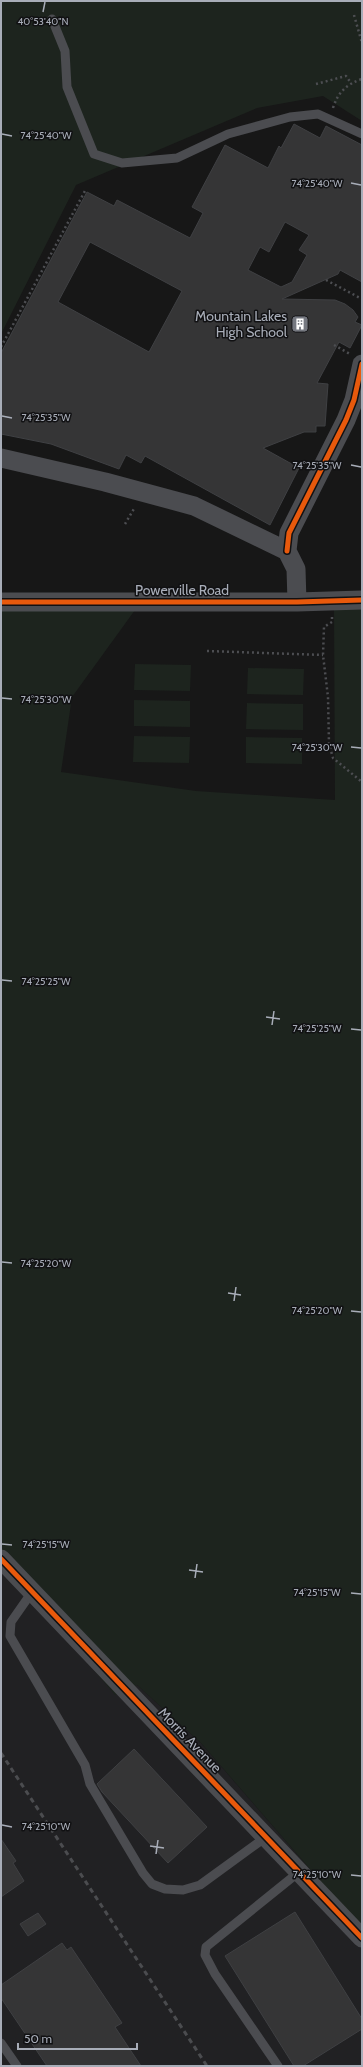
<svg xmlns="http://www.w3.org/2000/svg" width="363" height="2067" font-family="Cabin,sans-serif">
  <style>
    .built { fill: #212123 }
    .green { fill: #1d241e }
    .building { fill: #353536; stroke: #3f4043; fill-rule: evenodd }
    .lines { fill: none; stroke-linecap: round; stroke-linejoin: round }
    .path { stroke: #4d4e52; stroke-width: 2.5; stroke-dasharray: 2 3; stroke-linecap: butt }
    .lane { stroke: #4b4c50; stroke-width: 9 }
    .street { stroke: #4b4c50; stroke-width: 19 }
    .rail { stroke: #4b4c4f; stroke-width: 3; stroke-dasharray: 5 4; stroke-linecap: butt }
    .cycleway-casing { stroke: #111113; stroke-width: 8 }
    .cycleway { stroke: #e8590c; stroke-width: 5 }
    .ticks { fill: none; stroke: #a8adb8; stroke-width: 1.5 }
    .labels { text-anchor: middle; stroke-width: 3; stroke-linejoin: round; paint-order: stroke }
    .poi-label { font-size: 14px; fill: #a8adb8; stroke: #111113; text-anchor: end }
    .street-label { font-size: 14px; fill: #a8adb8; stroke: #111113 }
    .ticks-label { font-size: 10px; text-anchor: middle; fill: #a8adb8; stroke: #111113; stroke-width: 3; stroke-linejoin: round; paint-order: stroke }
  </style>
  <rect width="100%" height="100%" fill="#171717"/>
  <path class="built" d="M1 1561 201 1743 362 1929V2066H1Z"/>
  <path class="green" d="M1 1H362V121L323 96 257 108 76 185 1 334Z
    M1 605 135 610 72 697 61 772 196 791 335 800 334 610 362 608V1929L201 1743 137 1685 115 1695 1 1561Z
    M135 664 191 665 190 691 134 690Z
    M248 668 304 669 303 695 247 694Z
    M134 700 190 701V727L134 726Z
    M247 703 303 704V730L246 729Z
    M134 736 190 737 189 763 133 762Z
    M246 737 302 738V764L246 763Z"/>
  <path class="building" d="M294 124 320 138 326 126 362 145V282L340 270 338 274 282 299 335 300 345 304 353 310 358 317 355 322 362 325 350 348 339 342 317 383 328 384 325 426H316V432H304L263 448 299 468 270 525 145 456 141 463 126 455 119 469 51 444 1 434V353L87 192 114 206 117 200 190 238 203 213 192 207 225 145 268 168 279 146 281 148ZM285 222 309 235 299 250 307 255 292 282 281 287 248 270 260 247 269 252ZM90 242 182 291 149 352 58 302Z
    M134 1749 207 1827 168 1863 102 1792 97 1784Z
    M1 1839 16 1861 13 1863 24 1881 1 1897Z
    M295 1912 362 2019V2029L303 2066H294L225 1956Z
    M38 1913 46 1924 28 1936 20 1924Z
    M62 1943 67 1950 71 1947 122 2023 115 2027 141 2066H47L1 1998V1985Z"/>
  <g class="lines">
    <path class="path" d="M354 15 362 43
      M316 84 346 76 351 83
      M333 108C338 92 347 84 362 79
      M326 280 362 299
      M334 345 350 354
      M1 347 86 189
      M125 524 135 507
      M332 617V622L324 627 323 655 328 697 329 744 333 758 362 782
      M207 651 323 655"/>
    <path class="lane" d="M52 19 65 51 67 87 94 154 122 163 177 158 228 134 290 117 318 114 362 134
      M32 1592 11 1622 10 1636 85 1765 90 1784 143 1873 152 1884 165 1889 183 1890 200 1885 266 1837
      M1 2043 17 2066
      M278 2066 215 1974 205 1955 206 1947 299 1872"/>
    <path class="street" d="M1 458 105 482 194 506 287 551 296 569 297 602
      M287 551 289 533 346 420 354 400 362 364
      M1 602H297L362 600
      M1 1559 362 1938"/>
    <path class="rail" d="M1 1753 207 2066"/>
    <g class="cycleway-casing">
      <path id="cycleway" d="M287 551 289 533 346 420 354 400 362 364
        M1 602H297L362 600
        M1 1559 362 1938"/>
    </g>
    <use href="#cycleway" class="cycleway"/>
  </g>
  <path class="ticks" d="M43 12 45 2M2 134 12 136M351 183 361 185M2 416 12 418M351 465 361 467M2 698 12 699M351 747 361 748M2 980 12 981M266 1017 280 1019M272 1025 274 1011M351 1029 361 1030M2 1262 12 1263M228 1293 241 1295M234 1301 236 1287M351 1311 361 1312M2 1544 12 1545M189 1570 203 1572M195 1578 197 1564M351 1593 361 1594M2 1825 12 1827M150 1846 164 1848M156 1854 158 1840M351 1875 361 1876"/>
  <defs>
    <g id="building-square" transform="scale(0.9)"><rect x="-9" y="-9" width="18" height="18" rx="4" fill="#757880" stroke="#111113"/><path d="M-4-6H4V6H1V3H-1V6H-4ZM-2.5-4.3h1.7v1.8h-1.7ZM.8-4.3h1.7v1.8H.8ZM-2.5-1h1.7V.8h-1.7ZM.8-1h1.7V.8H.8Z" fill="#fff"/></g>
  </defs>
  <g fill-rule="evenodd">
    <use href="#building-square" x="300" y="324"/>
  </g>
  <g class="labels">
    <g class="poi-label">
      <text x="287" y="321">Mountain Lakes<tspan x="287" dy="16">High School</tspan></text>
    </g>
    <g class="street-label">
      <text x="182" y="595">Powerville Road</text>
      <text transform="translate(190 1740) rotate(46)" y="5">Morris Avenue</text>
    </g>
  </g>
  <g class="ticks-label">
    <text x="43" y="25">40°53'40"N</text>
    <text x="46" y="139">74°25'40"W</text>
    <text x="317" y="187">74°25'40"W</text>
    <text x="46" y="421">74°25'35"W</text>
    <text x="317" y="469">74°25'35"W</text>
    <text x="46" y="703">74°25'30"W</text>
    <text x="317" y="751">74°25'30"W</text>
    <text x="46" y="985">74°25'25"W</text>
    <text x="317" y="1032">74°25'25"W</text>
    <text x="46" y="1267">74°25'20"W</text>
    <text x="317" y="1314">74°25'20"W</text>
    <text x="46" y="1548">74°25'15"W</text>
    <text x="317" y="1596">74°25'15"W</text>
    <text x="46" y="1830">74°25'10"W</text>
    <text x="317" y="1878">74°25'10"W</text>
  </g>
  <rect width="363" height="2067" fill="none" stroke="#a8adb8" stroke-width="4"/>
  <path d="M18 2043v6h119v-6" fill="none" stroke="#a8adb8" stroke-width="2"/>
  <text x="24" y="2043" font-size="12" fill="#a8adb8" stroke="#111113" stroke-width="3" paint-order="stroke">50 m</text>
</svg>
